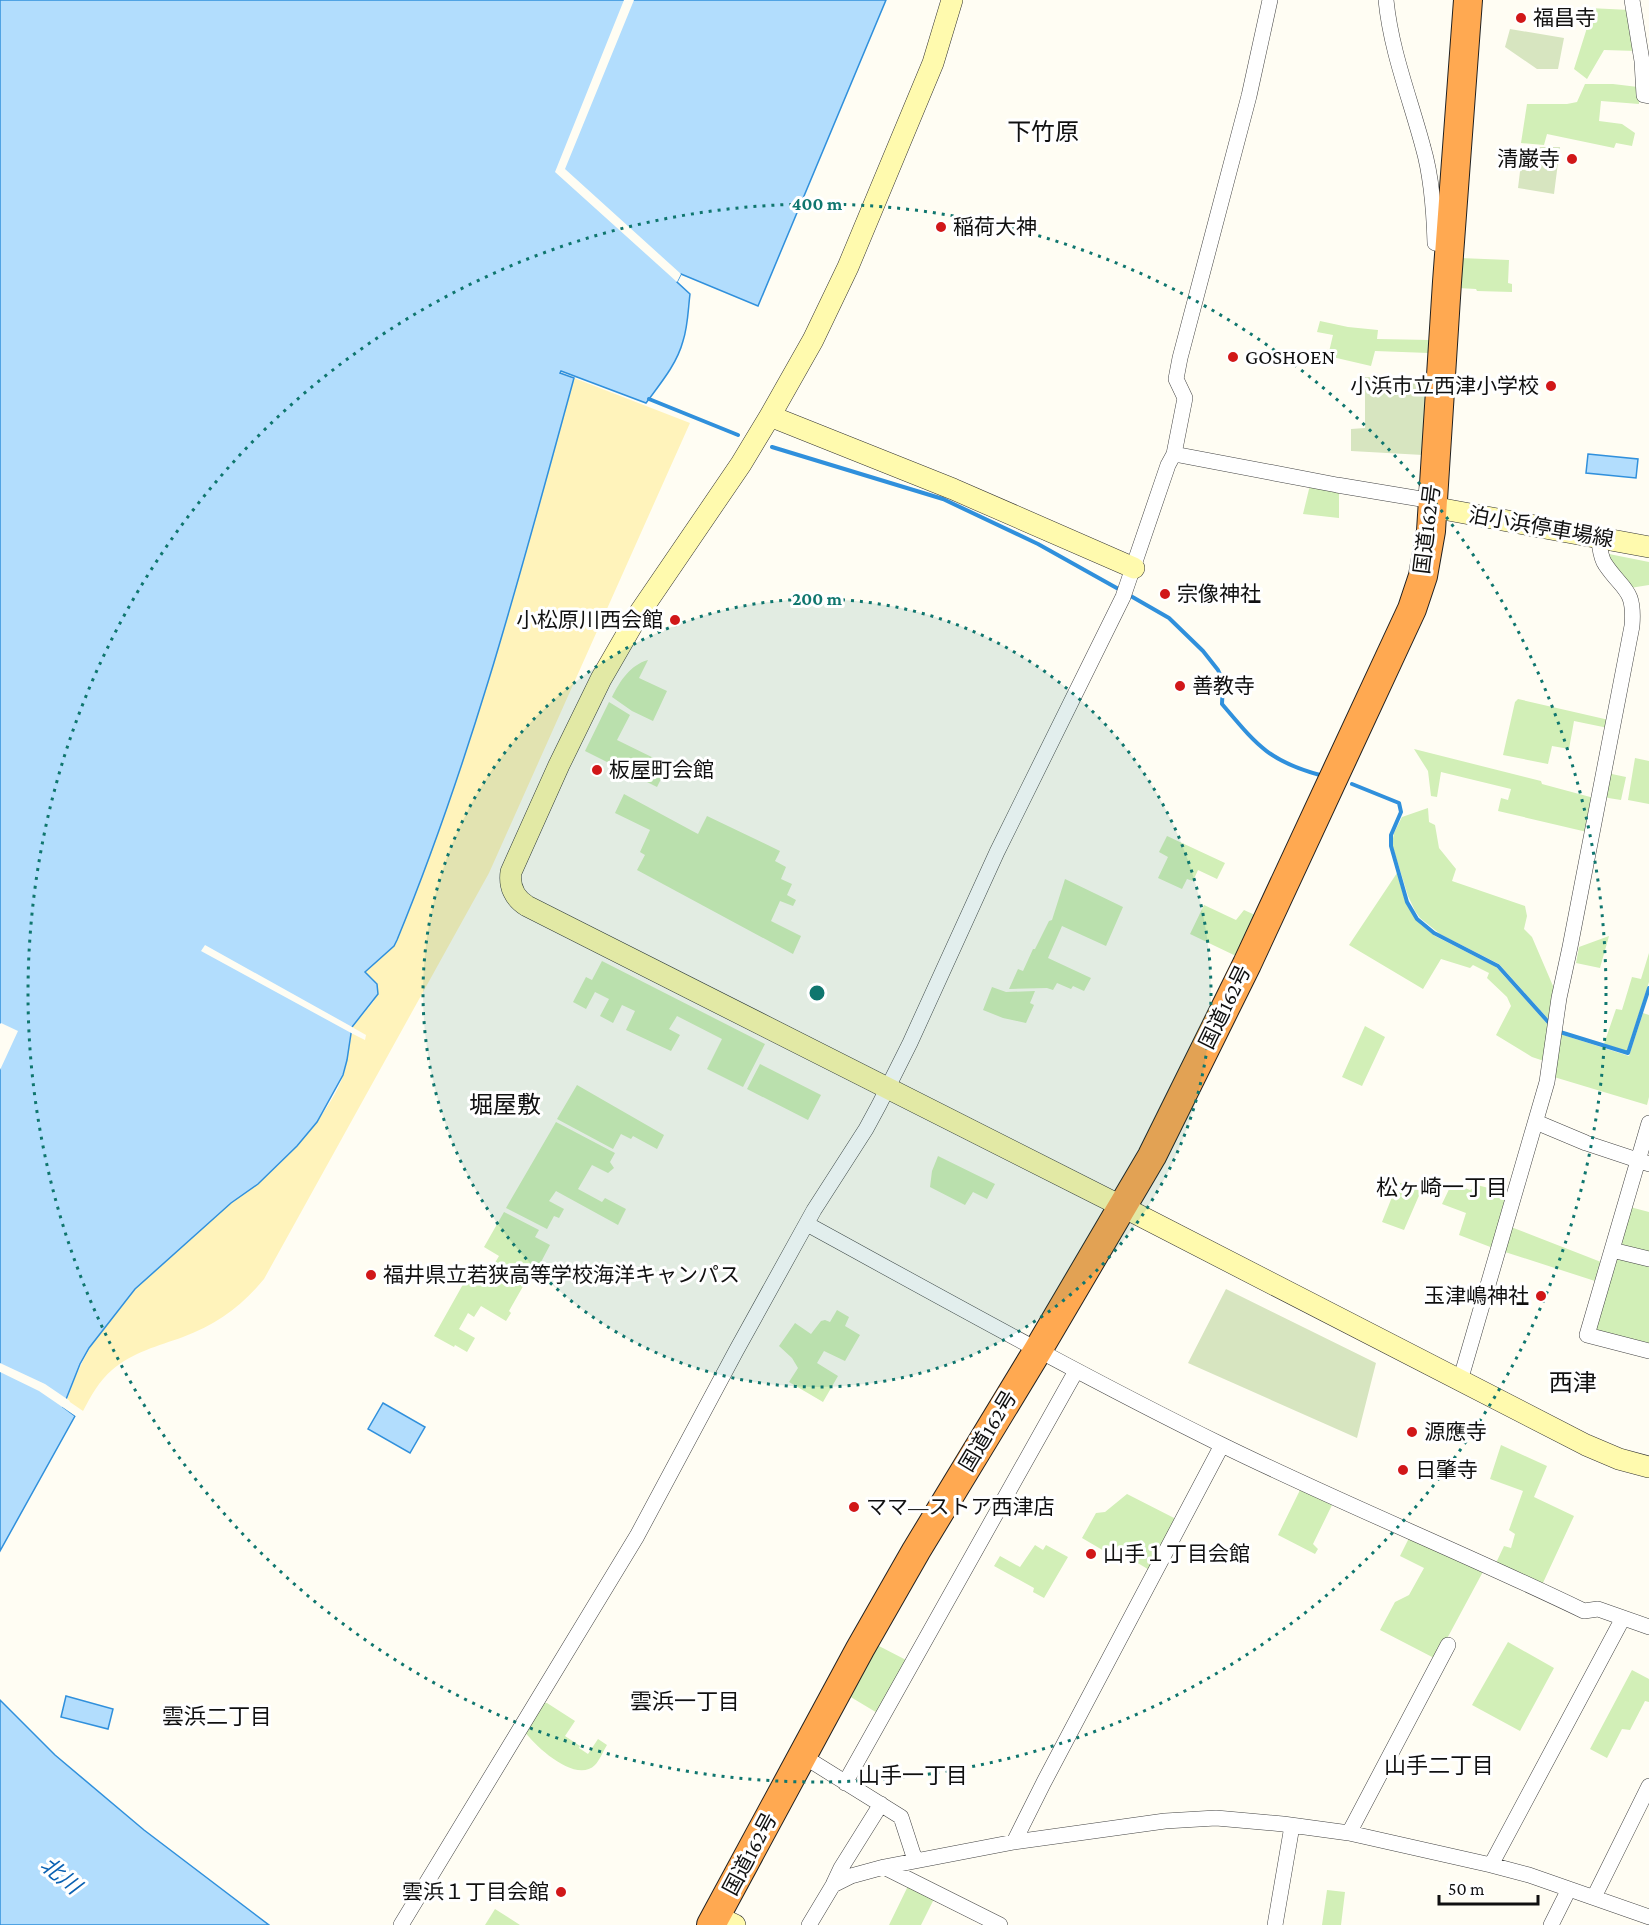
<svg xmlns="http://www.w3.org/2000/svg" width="1649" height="1925" font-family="'Crimson Pro','Noto Sans JP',serif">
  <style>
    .green { fill: #d2efb7 }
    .sand { fill: #fff3bb }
    .cemetery { fill: #d7e5c0 }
    .water { fill: #b2ddfd; stroke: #3090dc; stroke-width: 1.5 }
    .pier { fill: #fffdf3 }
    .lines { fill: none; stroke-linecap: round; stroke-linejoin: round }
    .stream { stroke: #3090dc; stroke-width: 4 }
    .street-casing { stroke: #434343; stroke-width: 16 }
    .secondary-casing { stroke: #323232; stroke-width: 22 }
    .highway-casing { stroke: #212121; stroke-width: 30 }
    .street { stroke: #fff; stroke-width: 15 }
    .secondary { stroke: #fffaae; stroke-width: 21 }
    .highway { stroke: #ffa951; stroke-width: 28 }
    .ring { fill: none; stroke: #0f766e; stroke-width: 3; stroke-dasharray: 3 6 }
    .poi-dot { fill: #d11718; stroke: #fff; stroke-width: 2 }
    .labels { text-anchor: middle; stroke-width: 6; stroke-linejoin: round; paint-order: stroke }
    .poi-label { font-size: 21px; fill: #101010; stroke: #fff; text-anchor: start }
    .street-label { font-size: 21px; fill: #101010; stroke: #fff }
    .neighbourhood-label { font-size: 22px; fill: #101010; stroke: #fff }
    .water-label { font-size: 22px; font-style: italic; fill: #0a61b2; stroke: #fff }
    .quarter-label { font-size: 24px; fill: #101010; stroke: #fff }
    .centre { fill: #0f766e; stroke: #fff; stroke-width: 3 }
    .ring-label { font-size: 18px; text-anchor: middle; font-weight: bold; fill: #0f766e; stroke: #fff; stroke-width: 6; stroke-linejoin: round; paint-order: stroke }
  </style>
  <rect width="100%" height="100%" fill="#fffdf3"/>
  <path class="green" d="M1589 8 1630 10 1637 51 1604 50 1587 79 1574 69 1586 31Z
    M1585 84H1613L1638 87 1639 104 1601 101 1599 121 1622 124 1635 133 1632 146 1616 143 1614 148 1547 134 1544 145 1521 143 1527 104H1567L1577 102Z
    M1460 258 1509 260 1508 283 1512 284V292L1477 291 1476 289 1458 288Z
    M1320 321 1348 327 1378 330 1377 339 1430 340 1429 353 1375 351 1371 366 1328 356 1333 335 1317 332Z
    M1310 485 1339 491V518L1303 514Z
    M1609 554 1649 562V585L1630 588 1608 561Z
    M648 660 639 678 667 691 653 721 632 711 612 697C620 681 630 665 648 660Z
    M1518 699 1609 720 1608 728 1574 721 1569 749 1552 746 1548 764 1503 755 1515 702Z
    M609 702 630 715 617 740 668 765 657 787 585 751Z
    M1414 749 1541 781 1542 784 1594 798 1587 832 1498 811 1501 798 1508 800 1511 789 1441 772 1437 797 1431 796 1428 771Z
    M1635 758 1649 761V804L1628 800Z
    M1607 773 1626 777 1621 800 1602 797Z
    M624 794 698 834 707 816 780 851 775 861 786 867 781 879 792 884 787 895 796 900 793 906 780 901 771 921 801 936 793 954 637 870 645 855 640 852 650 830 615 813Z
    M1428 808 1429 822 1435 825 1439 848 1456 869 1452 881 1525 906 1527 916 1524 929 1532 937 1556 993 1551 1022 1499 964 1440 934 1420 918 1415 911 1408 896 1392 844 1394 833 1402 817Z
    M1167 836 1225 863 1217 879 1198 870 1193 881 1187 879 1182 889 1158 878 1168 857 1159 852Z
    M1397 873 1405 901 1420 924 1435 936 1496 967 1550 1027 1544 1061 1532 1057 1496 1035 1511 1006 1507 997 1487 978 1489 973 1473 965 1470 968 1441 959 1423 989 1349 945Z
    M1065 879 1123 907 1106 946 1062 926 1048 958 1091 978 1084 991 1073 986 1071 989 1057 983 1053 990 1047 988 1009 989 1018 969 1023 971 1033 949H1035L1049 921 1052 920Z
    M1204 905 1236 920 1244 910 1255 915 1236 956 1190 934Z
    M1609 936 1600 968 1576 963 1579 947Z
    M1649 953V982L1627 1051 1604 1044 1616 1009 1622 1010 1632 977 1641 979Z
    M602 961 765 1044 743 1087 707 1069 722 1039 677 1016 669 1029 680 1035 671 1051 626 1030 635 1011 622 1005 613 1023 600 1016 609 999 595 992 586 1009 573 1002 586 977 592 980Z
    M992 987 1006 992 1035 991 1030 1003 1034 1005 1026 1023 1003 1018 983 1010Z
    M1643 1013 1649 1015V1097L1647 1105 1554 1077 1560 1034 1629 1056Z
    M1365 1026 1385 1037 1362 1086 1342 1077Z
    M760 1064 821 1095 808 1120 747 1089Z
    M577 1085 664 1135 657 1149 633 1136 631 1139 621 1134 613 1149 557 1119Z
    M556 1122 615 1153 610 1162 614 1168 608 1173 592 1165 578 1189 602 1202 605 1198 626 1209 618 1225 556 1191 549 1201 564 1209 559 1218 554 1216 547 1229 506 1208Z
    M938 1156 995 1184 987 1199 973 1192 965 1205 930 1187 932 1171Z
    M1398 1182 1421 1191 1404 1230 1382 1222Z
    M1452 1183 1470 1190 1477 1185 1508 1193 1493 1248 1459 1235 1466 1213 1442 1204Z
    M1630 1207 1649 1212V1253L1623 1245 1620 1240Z
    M504 1212 539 1230 535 1237 550 1245 541 1262 547 1265 539 1279 530 1274 509 1311 511 1313 506 1321 481 1306 474 1317 468 1313 459 1329 475 1338 467 1352 455 1345 454 1347 434 1336 475 1263 490 1271 499 1256 484 1247Z
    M1511 1227 1601 1262 1595 1281 1505 1252Z
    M1620 1257 1649 1265V1346L1598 1332 1595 1327 1614 1259Z
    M837 1310 849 1317 845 1326 860 1335 845 1361 824 1351 817 1363 838 1376 823 1402 789 1382 798 1368 792 1358 779 1346 795 1323 811 1334 821 1321 825 1320 830 1322Z
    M1501 1445 1547 1466 1534 1497 1574 1516 1542 1585 1496 1563 1504 1546 1511 1548 1515 1534 1509 1530 1523 1491 1490 1479Z
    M1300 1490 1332 1505 1313 1544 1318 1549 1315 1554 1278 1535Z
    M1127 1494 1178 1520 1151 1571 1116 1550 1111 1555 1082 1538 1096 1513 1105 1512Z
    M1410 1536 1485 1568 1436 1659 1380 1630 1395 1602 1409 1595 1424 1568 1400 1556Z
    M1035 1545 1043 1550 1046 1545 1068 1557 1044 1598 1033 1592 1034 1588 994 1566 1000 1556 1020 1567Z
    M1508 1642 1554 1668 1520 1731 1472 1705Z
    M877 1645 908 1661 879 1714 849 1696Z
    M1632 1670 1649 1679V1702L1645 1701 1630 1730 1622 1729 1607 1758 1590 1749Z
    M543 1703H547L575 1721 565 1736 580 1746 579 1748 588 1754 598 1739 607 1745C603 1751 600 1760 595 1765 576 1784 536 1747 525 1732Z
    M908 1886 934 1899 921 1925H889Z
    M1327 1890 1345 1892 1341 1925H1322Z
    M495 1909 520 1925H485Z"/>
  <path class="sand" d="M574 378 690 423 489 873 264 1279C241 1307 217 1324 183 1337 158 1346 133 1352 112 1370 99 1381 91 1396 83 1411L67 1400C91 1326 137 1284 194 1236 207 1225 218 1213 231 1202 240 1196 249 1190 257 1184 288 1159 332 1111 344 1073 348 1060 349 1046 351 1033L365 1040 366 1035 352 1027 374 1001 377 984 365 972 394 946 397 940C472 758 522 568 574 378Z"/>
  <path class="cemetery" d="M1510 29 1564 38 1558 69H1537L1505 47Z
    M1523 147H1560L1554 194 1518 188Z
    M1365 377 1428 378 1423 455 1351 451V429L1365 428Z
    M1226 1289 1376 1363 1357 1438 1188 1363Z"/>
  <path class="water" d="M0 0H886L758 306 681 274 677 282 690 294C688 310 688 326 683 341 677 364 660 384 646 403L561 371 560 373 574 378C522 568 472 758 397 940L394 946 365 972 377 984 378 994 352 1027 347 1060 343 1075 317 1122 297 1146 258 1184 231 1203 135 1289 89 1348 80 1364 63 1407 75 1416 0 1551Z
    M1588 454 1638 459 1636 478 1586 473Z
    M383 1403 425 1427 410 1453 368 1429Z
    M66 1696 113 1709 108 1729 61 1717Z
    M0 1700 55 1755 144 1830 269 1925H0Z"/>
  <path class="pier" d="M624 0H634L565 169 681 274 677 282 555 172Z
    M205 945 354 1028 353 1034 201 951Z
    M1 1023 18 1031 0 1070V1024Z
    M0 1363 45 1384 70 1401 67 1406 77 1414V1417L39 1391 0 1372Z"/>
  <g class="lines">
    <path class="stream" d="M649 399 738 435
      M772 447 943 499 1038 544 1122 591
      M1129 595 1169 618 1203 651 1218 670 1223 681 1222 704C1256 744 1268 761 1320 775
      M1352 784 1399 803 1401 812 1391 835V846L1407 902 1417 919 1434 933 1498 966 1550 1024
      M1560 1032 1628 1053 1649 988"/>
    <g class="street-casing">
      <path id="street" d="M1386 0C1391 51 1410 98 1423 147 1432 178 1434 211 1435 243L1449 245
        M1632 0 1642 61 1644 95 1649 96
        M1174 454 1337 485 1433 501
        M1536 1122 1586 1143 1649 1164
        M1649 1123 1587 1335 1649 1351
        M807 1224C944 1299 1080 1375 1220 1444 1340 1503 1464 1553 1584 1611L1598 1609 1649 1627
        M1612 1250 1649 1259
        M1460 1381 1547 1082 1559 998 1570 947 1632 626C1635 588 1623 591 1605 564 1600 557 1600 545 1598 537
        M803 1756 901 1817 915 1860
        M845 1783 1076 1371
        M1349 1833 1448 1645
        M1014 1842 1044 1782 1222 1445
        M1491 1865 1623 1618
        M884 1867 1000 1925
        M833 1885 851 1876 884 1867 1014 1842 1165 1821 1216 1818 1283 1824 1349 1833 1491 1865 1529 1875 1649 1917
        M1594 1897 1649 1786
        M401 1925 637 1536 736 1351 814 1210 866 1129 879 1105 910 1043 997 852 1123 597 1168 465 1174 454 1185 398 1176 379 1180 358 1249 96 1270 0
        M809 1925 833 1885 841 1868 881 1804
        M1275 1925 1292 1826
        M1551 1925 1569 1889"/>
    </g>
    <g class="secondary-casing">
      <path id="secondary" d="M952 0 933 63 848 267 813 340 770 416 953 489 1134 568
        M770 416 741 464 638 615 601 679 559 765 511 872C509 886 514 898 527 906L1123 1207 1586 1445 1619 1459 1649 1467
        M1432 507 1649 547
        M716 1916 735 1925"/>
    </g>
    <g class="highway-casing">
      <path id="highway" d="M711 1925 860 1649 916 1551 1038 1350 1152 1156 1247 964 1412 609 1423 576 1431 531 1447 282 1468 0"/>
    </g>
    <use href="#street" class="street"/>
    <use href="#secondary" class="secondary"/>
    <use href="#highway" class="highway"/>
  </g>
  <circle cx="817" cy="993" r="394" fill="#0f766e" fill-opacity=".12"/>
  <g class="ring">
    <circle cx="817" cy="993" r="394"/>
    <circle cx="817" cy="993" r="789"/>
  </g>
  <g class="poi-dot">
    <circle cx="1521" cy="18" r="6"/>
    <circle cx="1572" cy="159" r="6"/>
    <circle cx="941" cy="227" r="6"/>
    <circle cx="1233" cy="357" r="6"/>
    <circle cx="1551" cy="386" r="6"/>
    <circle cx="1165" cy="594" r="6"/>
    <circle cx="675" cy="620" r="6"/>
    <circle cx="1180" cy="686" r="6"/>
    <circle cx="597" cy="770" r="6"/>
    <circle cx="371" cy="1275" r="6"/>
    <circle cx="1541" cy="1296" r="6"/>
    <circle cx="1412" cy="1432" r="6"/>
    <circle cx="1403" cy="1470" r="6"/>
    <circle cx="854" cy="1507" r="6"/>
    <circle cx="1091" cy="1554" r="6"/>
    <circle cx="561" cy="1892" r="6"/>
  </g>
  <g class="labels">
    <g class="poi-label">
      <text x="1533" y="25">福昌寺</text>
      <text x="1560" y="166" text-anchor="end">清巌寺</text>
      <text x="953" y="234">稲荷大神</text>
      <text x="1245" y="364">GOSHOEN</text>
      <text x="1539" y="393" text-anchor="end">小浜市立西津小学校</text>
      <text x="1177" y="601">宗像神社</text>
      <text x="663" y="627" text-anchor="end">小松原川西会館</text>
      <text x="1192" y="693">善教寺</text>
      <text x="609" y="777">板屋町会館</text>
      <text x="383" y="1282">福井県立若狭高等学校海洋キャンパス</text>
      <text x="1529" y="1303" text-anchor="end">玉津嶋神社</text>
      <text x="1424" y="1439">源應寺</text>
      <text x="1415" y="1477">日肇寺</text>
      <text x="866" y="1514">ママ―ストア西津店</text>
      <text x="1103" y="1561">山手１丁目会館</text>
      <text x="549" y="1899" text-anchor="end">雲浜１丁目会館</text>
    </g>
    <g class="street-label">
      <text transform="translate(1541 527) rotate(10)" y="7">泊小浜停車場線</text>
      <text transform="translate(1427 529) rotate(-83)" y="7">国道162号</text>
      <text transform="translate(1225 1007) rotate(-64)" y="7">国道162号</text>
      <text transform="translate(988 1431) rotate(-59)" y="7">国道162号</text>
      <text transform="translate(750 1854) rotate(-62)" y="7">国道162号</text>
    </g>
    <g class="neighbourhood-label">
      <text x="1442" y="1195">松ヶ崎一丁目</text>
      <text x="685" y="1709">雲浜一丁目</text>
      <text x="217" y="1724">雲浜二丁目</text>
      <text x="1439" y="1773">山手二丁目</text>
      <text x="913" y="1783">山手一丁目</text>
    </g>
    <g class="water-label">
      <text transform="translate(61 1875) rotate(39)" y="8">北川</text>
    </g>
    <g class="quarter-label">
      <text x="1043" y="140">下竹原</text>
      <text x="505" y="1113">堀屋敷</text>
      <text x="1573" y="1391">西津</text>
    </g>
  </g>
  <circle cx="817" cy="993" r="9" class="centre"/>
  <g class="ring-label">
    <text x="817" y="210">400 m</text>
    <text x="817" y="605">200 m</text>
  </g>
  <path d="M1439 1895v9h99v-9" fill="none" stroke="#101010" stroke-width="3"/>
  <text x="1448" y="1895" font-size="18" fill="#101010" stroke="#ffffff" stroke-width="4.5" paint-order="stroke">50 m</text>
</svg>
